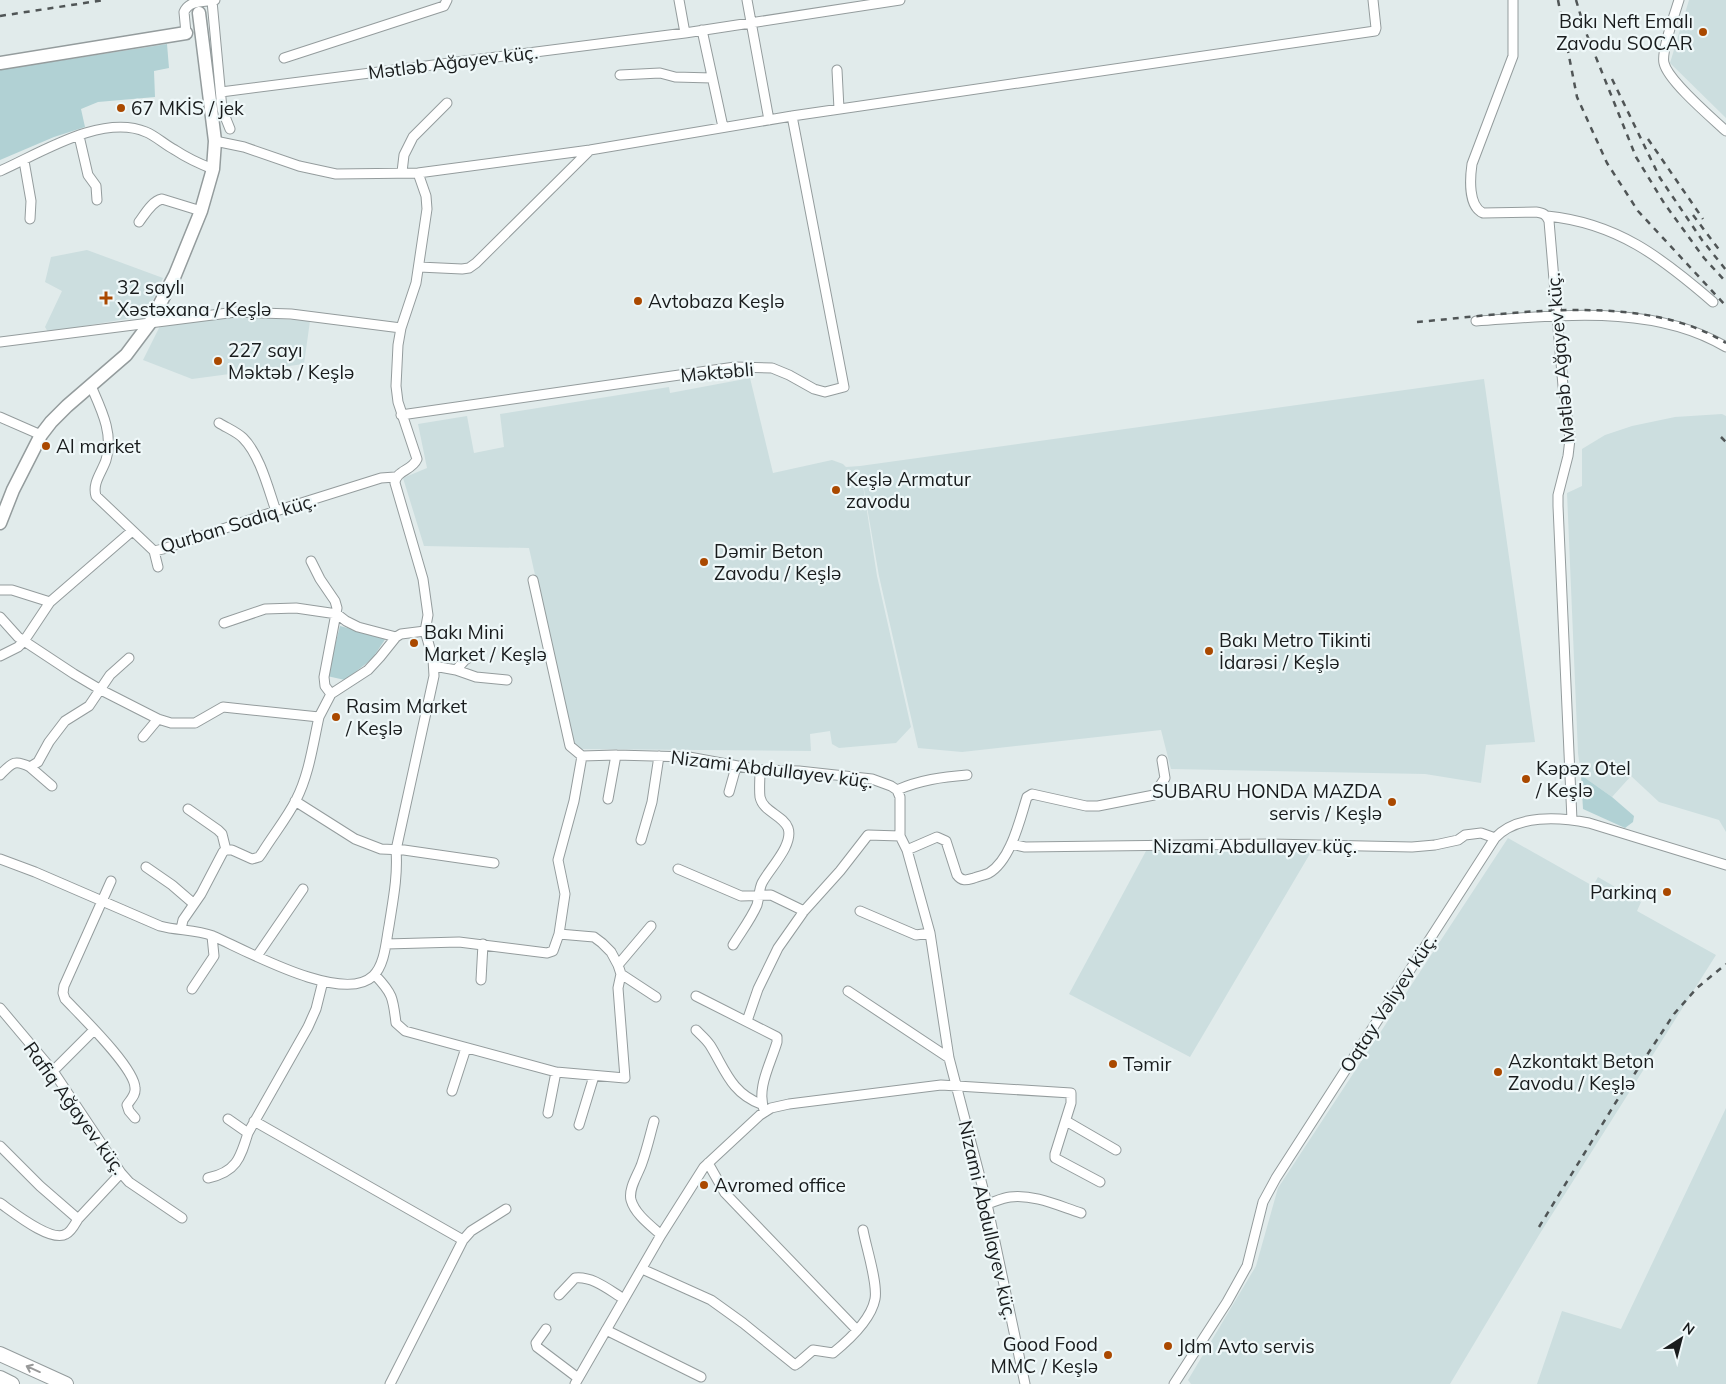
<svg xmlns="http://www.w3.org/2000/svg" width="1726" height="1384" font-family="Mulish,sans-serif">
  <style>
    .built { fill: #ccdedf }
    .green { fill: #b1d1d4 }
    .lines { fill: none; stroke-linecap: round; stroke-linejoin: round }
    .street-casing { stroke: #949c9d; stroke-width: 11 }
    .secondary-casing { stroke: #949c9d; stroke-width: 15 }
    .primary-casing { stroke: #949c9d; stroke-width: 16 }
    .street { stroke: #fff; stroke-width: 9 }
    .secondary { stroke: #fff; stroke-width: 12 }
    .primary { stroke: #fff; stroke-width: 14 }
    .rail { stroke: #505556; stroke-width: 2.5; stroke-dasharray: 6 6; stroke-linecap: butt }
    .oneway { stroke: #989999 }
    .poi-dot { fill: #aa4900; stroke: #eff8f9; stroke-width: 2 }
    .labels { text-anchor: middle; stroke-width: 4.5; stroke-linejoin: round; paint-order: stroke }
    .poi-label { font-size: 19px; fill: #191c1d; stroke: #eff8f9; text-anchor: start }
    .street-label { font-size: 19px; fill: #191c1d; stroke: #eff8f9 }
  </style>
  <rect width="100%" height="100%" fill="#e1ebeb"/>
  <path class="built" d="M1689 0H1726V118L1670 63Z
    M87 250 163 278 150 306 145 313 138 317 48 332 45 327 62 291 45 282 51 257Z
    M230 316 310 321 304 364 192 379 143 360 160 326Z
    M750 378 773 473 832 460 843 464 846 467 860 466 877 576 911 727 896 743 839 748 832 744 830 731 810 734 811 751 576 749 573 745 529 548 424 546 403 478 427 468 418 424 467 416 474 453 504 447 500 414 669 387 670 393Z
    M1484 379 1535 742 1486 745 1481 783 1425 774 1171 769 1161 730 962 752 918 748 879 576 860 466Z
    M1722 414 1726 416V832L1719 820 1659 802 1631 776 1612 797 1581 775 1578 753 1567 493 1582 486V449L1605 435 1632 426 1675 417Z
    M1508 838 1593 886 1598 877 1641 902 1637 911 1716 955 1539 1235 1450 1384H1191L1188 1380 1256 1266 1278 1188Z
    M1146 851 1311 852 1190 1057 1069 994Z
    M1726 1108V1384H1537L1562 1311 1621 1329Z"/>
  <path class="green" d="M167 44 169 68 154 71 155 97 98 102 81 109 85 127 54 137 0 160V70Z
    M340 626 386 638 372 659 345 680 327 676Z
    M1581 775 1612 797 1634 816 1633 822 1625 828 1583 809Z"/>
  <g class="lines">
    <g class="street-casing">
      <path id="street" d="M679 0 685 33
        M747 0 769 120
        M1513 0V56L1472 164C1470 178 1468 206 1483 213L1536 212C1543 213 1546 214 1549 221L1563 386 1570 439 1568 456 1558 495V506L1572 820
        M1679 0C1675 13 1661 52 1664 63 1668 81 1712 118 1726 131
        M212 1 222 109 230 129
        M702 30 723 127
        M186 33 184 12C189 0 204 2 215 0
        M284 58 444 6 447 0
        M837 70 839 109
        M620 75 660 73 675 77 712 78
        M221 92 685 33 900 0
        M79 136 88 175 96 186 97 200
        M215 141 244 147 299 166 336 174 418 173 590 150 792 116 1375 31 1376 28 1373 0
        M24 161 31 201 30 219
        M0 171C39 154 102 113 146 132 156 136 165 145 175 150 187 158 200 164 213 169
        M402 172 404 155 413 137 447 103
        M1547 216C1617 223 1661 257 1713 302
        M139 222C145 214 152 201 162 199L201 211
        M419 267 462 269 469 268 476 263 590 150
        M1476 321C1557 316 1653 303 1726 347
        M0 342 236 312 291 314 401 328
        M91 386C101 409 114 434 106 460 102 472 92 483 96 496L154 551 163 549 276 511 381 478 395 477
        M401 415 735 367 772 368 789 375 814 389 825 392 844 387 792 116
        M0 417 41 435
        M219 423C227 428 237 432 243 438 260 455 268 488 276 511
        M154 551 158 567
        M311 561 320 579 335 601 337 608 324 677 325 686 331 694
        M0 590H12L50 602
        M0 617 18 637 74 674 101 690 158 719 171 723H195L223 707 319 717 331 694 368 670 380 657 396 637 401 634 425 631
        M224 623 265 609 296 608 337 614 346 621 358 627 396 637
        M0 656 18 647 24 641 50 602 132 531
        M434 666 456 670 476 677 507 680
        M456 670 465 660 473 655
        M143 737 158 719
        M582 756 616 755 689 757 760 770 799 771 872 779 891 786 897 790 900 797V836L907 850 930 933 949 1058 987 1204 1025 1384
        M30 767 52 786
        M0 775C12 763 14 759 30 767L38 762 49 742 65 721 89 706 110 675 129 658
        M897 790C920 780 942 777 967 775
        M729 792 736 767
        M608 799 616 755
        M295 801 355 839 381 849 404 850 494 863
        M188 809 218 830 222 834 226 850
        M641 840 652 802 659 756
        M1011 844 1025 847 1268 844 1412 847 1435 845 1458 840 1465 835 1481 833 1495 838
        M226 850H232L252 859 259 857 262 853C273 835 287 818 296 800 309 775 313 744 319 717
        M907 850 937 837 946 841 957 875C962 882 967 880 974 878 979 876 985 875 989 873 1011 860 1020 819 1027 797L1032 794 1086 806H1098L1154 795 1165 778 1162 760
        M0 859 35 872 160 926C178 931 195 929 213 936 245 950 343 1005 373 976 385 965 386 941 389 926 393 900 398 876 396 850L434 676 433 659 425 631 428 615 423 579 395 483C396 470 412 471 417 459L398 402 396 386 398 345 401 328 416 283 427 209 426 196 418 173
        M146 867 172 885 194 904
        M678 869 741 896 771 895 804 911
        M111 881 64 986 63 993 65 999C80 1015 135 1068 135 1088 136 1095 131 1099 127 1105L129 1111 135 1118
        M860 911 916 935 930 933
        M181 929 183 920 201 894 223 852 226 850
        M386 944 459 942 547 953 553 951 559 934 565 894 558 860 574 801 582 756 570 746 533 580
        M733 945C741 932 751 919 757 905 759 898 759 889 762 883 769 869 794 845 788 828 783 815 763 812 760 797 759 789 760 779 760 770
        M257 956 303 889
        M618 965 651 926
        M621 974 656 997
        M375 975C393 994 393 998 396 1023L405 1031 556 1072 625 1078 618 988 621 974 618 965 611 952 602 943 594 937 559 934
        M481 980 483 944
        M192 989 214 956 212 936
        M848 991 949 1058
        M696 996 777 1037V1042C771 1063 755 1090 765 1112
        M0 1008 53 1071 121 1173 129 1182 182 1218
        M747 1021 758 989 778 948 804 911 840 871 868 835 900 836
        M696 1030C701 1035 706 1039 710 1045 725 1069 731 1093 761 1104
        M53 1071 94 1030
        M452 1091 466 1048
        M548 1113 556 1072
        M228 1119 248 1133
        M254 1121 463 1240
        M654 1121C650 1135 647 1149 642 1163 639 1173 628 1188 631 1200 635 1214 650 1225 661 1235
        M1066 1121 1116 1150
        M579 1125 594 1076
        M0 1146 40 1186 78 1219 121 1173
        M708 1163 725 1193 857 1330
        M208 1178C236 1172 240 1159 248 1133L308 1027 316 1009 323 981
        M0 1203C13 1212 51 1243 66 1234 71 1232 75 1224 78 1219
        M987 1204C994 1202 1002 1198 1010 1197 1034 1194 1059 1206 1081 1213
        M642 1269 711 1300 743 1323 795 1365 798 1363 813 1350 833 1353C849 1340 871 1320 875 1299 878 1283 866 1247 863 1230
        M559 1295 575 1278C593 1276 609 1290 624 1299
        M546 1329 536 1343 537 1347 578 1378
        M606 1330 701 1377
        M390 1384 463 1240 471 1231 506 1209
        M575 1384 661 1235 704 1167 760 1115 771 1108 789 1104 941 1085 1071 1093V1103L1055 1154V1158L1100 1182
        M1174 1384 1227 1302 1247 1266 1263 1202 1276 1178 1495 838C1517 814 1560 817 1589 823L1726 865"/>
    </g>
    <g class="secondary-casing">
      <path id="secondary" d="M0 63 186 33
        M0 523 13 490 41 435 51 422 67 406 126 355 150 323 175 275 201 211 213 169 215 141 199 13"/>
    </g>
    <g class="primary-casing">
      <path id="primary" d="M0 1354 66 1384
        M0 1378 12 1384"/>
    </g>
    <use href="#street" class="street"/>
    <use href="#secondary" class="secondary"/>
    <use href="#primary" class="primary"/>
    <path class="rail" d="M1558 0 1577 97 1607 163 1638 211 1726 306
      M1576 0 1585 30 1636 157 1664 203 1704 258 1726 282
      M0 16 104 0
      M1612 79 1660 178 1702 240 1726 270
      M1648 139 1703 219
      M1693 215 1720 251
      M1417 322C1510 314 1643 291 1726 343
      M1721 437 1726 442
      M1539 1227 1616 1102 1674 1014 1697 988 1726 964"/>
  </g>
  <defs><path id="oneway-shaft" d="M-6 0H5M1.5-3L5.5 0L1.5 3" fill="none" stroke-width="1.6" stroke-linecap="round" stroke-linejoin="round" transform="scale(1.25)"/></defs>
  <use class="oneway" href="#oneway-shaft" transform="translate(33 1369) rotate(-156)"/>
  <g class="poi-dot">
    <circle cx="1703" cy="32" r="5"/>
    <circle cx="121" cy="108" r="5"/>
    <path d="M103.5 290.5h5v5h5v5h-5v5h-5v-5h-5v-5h5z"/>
    <circle cx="638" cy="301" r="5"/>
    <circle cx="218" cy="361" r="5"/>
    <circle cx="46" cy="446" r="5"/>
    <circle cx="836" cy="490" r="5"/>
    <circle cx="704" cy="562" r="5"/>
    <circle cx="414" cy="643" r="5"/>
    <circle cx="1209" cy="651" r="5"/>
    <circle cx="336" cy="717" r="5"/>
    <circle cx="1526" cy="779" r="5"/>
    <circle cx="1392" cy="802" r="5"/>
    <circle cx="1667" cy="892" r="5"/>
    <circle cx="1113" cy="1064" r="5"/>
    <circle cx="1498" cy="1072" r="5"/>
    <circle cx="704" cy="1185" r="5"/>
    <circle cx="1168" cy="1346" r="5"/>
    <circle cx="1108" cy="1355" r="5"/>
  </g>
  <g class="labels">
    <g class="poi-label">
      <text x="1693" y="28" text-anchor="end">Bakı Neft Emalı<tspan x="1693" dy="22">Zavodu SOCAR</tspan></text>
      <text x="131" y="115">67 MKİS / jek</text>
      <text x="117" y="294">32 saylı<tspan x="117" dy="22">Xəstəxana / Keşlə</tspan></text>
      <text x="648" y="308">Avtobaza Keşlə</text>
      <text x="228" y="357">227 sayı<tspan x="228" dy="22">Məktəb / Keşlə</tspan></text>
      <text x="56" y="453">Al market</text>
      <text x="846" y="486">Keşlə Armatur<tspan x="846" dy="22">zavodu</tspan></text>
      <text x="714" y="558">Dəmir Beton<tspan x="714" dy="22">Zavodu / Keşlə</tspan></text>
      <text x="424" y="639">Bakı Mini<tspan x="424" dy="22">Market / Keşlə</tspan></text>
      <text x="1219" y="647">Bakı Metro Tikinti<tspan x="1219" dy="22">İdarəsi / Keşlə</tspan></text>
      <text x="346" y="713">Rasim Market<tspan x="346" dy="22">/ Keşlə</tspan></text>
      <text x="1536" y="775">Kəpəz Otel<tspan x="1536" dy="22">/ Keşlə</tspan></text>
      <text x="1382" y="798" text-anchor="end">SUBARU HONDA MAZDA<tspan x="1382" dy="22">servis / Keşlə</tspan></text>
      <text x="1657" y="899" text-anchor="end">Parkinq</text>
      <text x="1508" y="1068">Azkontakt Beton<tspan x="1508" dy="22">Zavodu / Keşlə</tspan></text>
      <text x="1123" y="1071">Təmir</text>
      <text x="714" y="1192">Avromed office</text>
      <text x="1098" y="1351" text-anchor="end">Good Food<tspan x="1098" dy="22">MMC / Keşlə</tspan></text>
      <text x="1178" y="1353">Jdm Avto servis</text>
    </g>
    <g class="street-label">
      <text transform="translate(453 62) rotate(-7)" y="7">Mətləb Ağayev küç.</text>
      <text transform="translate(1560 358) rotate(-95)" y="7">Mətləb Ağayev küç.</text>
      <text transform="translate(717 372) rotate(-5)" y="7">Məktəbli</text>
      <text transform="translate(238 523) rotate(-17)" y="7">Qurban Sadıq küç.</text>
      <text transform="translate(772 769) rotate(7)" y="7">Nizami Abdullayev küç.</text>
      <text x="1255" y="853">Nizami Abdullayev küç.</text>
      <text transform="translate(1388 1003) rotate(-57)" y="7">Oqtay Vəliyev küç.</text>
      <text transform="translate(75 1108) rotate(54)" y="7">Rafiq Ağayev küç.</text>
      <text transform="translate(988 1220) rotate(77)" y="7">Nizami Abdullayev küç.</text>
    </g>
  </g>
  <g transform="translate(1681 1339) rotate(36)" stroke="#eff8f9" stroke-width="4" paint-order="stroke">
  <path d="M0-4L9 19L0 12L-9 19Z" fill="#191c1d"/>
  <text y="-8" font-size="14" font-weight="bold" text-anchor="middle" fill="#191c1d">N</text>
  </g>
</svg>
